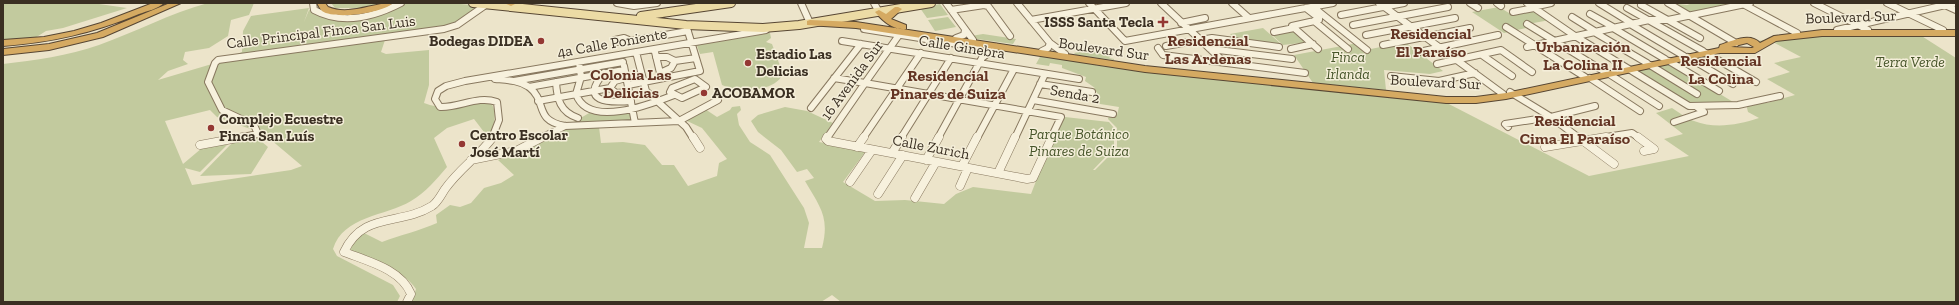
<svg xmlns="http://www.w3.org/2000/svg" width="1959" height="305" font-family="'Zilla Slab',serif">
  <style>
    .green { fill: #c2ca9e; fill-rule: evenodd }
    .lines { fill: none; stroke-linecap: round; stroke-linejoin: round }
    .minor-far1-casing { stroke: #88785f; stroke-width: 8 }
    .minor-casing { stroke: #88785f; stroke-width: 9 }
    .major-casing { stroke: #574633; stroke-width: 10 }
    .highway-casing { stroke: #574633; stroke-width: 2 }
    .minor-far1 { stroke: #f7f1dd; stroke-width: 6 }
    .minor { stroke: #f7f1dd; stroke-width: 8 }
    .major { stroke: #ecdba5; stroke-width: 8 }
    .highway { fill: #d5aa62; fill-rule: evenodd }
    .poi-dot { fill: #943833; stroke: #f4eed9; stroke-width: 1.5 }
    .labels { text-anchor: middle; stroke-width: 3; stroke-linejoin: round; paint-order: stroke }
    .street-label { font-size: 15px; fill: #3a2f22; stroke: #f4eed9 }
    .poi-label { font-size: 15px; font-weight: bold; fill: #3a2f22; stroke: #f4eed9; text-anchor: start }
    .park-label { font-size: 15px; font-style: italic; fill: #47552a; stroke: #f4eed9 }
    .neighbourhood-label { font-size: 16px; font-weight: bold; fill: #643524; stroke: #f4eed9 }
  </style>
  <rect width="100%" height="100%" fill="#ece4ca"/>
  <path class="green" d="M3 3H92L127 8 63 28 46 31 35 38 3 41Z
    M208 3H254L249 15 231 20 228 36 209 48 185 52 183 60 188 64 168 71 158 80 222 61 242 52 243 31 251 16 309 8 304 22 309 10 339 19 390 11 404 3H449L483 6 461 24 385 40 381 52 386 54 429 50V85L424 103C450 113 464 102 490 102 498 111 494 123 491 134L487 136 474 119 447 128 434 138 447 167C436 180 426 192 411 201 386 216 343 216 333 249L337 256 393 285 400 296 397 302H3V64C35 60 68 56 99 45 136 32 170 13 208 3ZM210 110 217 117 264 134 302 166 291 170 192 185 185 168 200 172 228 144 202 148 183 164 165 121Z
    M331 3H382L363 8H335Z
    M1669 3 1687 5 1693 3H1739L1691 15Z
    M940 4 948 15 927 18 920 8Z
    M1499 7 1509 13 1531 8 1550 20 1528 24 1531 27 1504 33 1472 12Z
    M948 17 956 27 935 31 928 20Z
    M1263 28 1281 44 1272 46 1238 42 1230 34Z
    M1296 31 1299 33 1296 34 1302 40 1306 39 1310 42 1283 45 1272 35Z
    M770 33 771 38 766 42 772 44 783 74C774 93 738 92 722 85L713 52 700 54 696 43 710 40 711 43Z
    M983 34 1016 39 1013 44 977 39 971 36Z
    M1830 34 1920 35 1956 58V302H841L832 295 821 302H412L416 289C403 269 369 263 350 250 352 241 356 237 364 233L382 242C400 235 419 231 437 223L436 215 450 205 460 207 471 203 484 188 501 183 514 175 498 160 564 128 599 127 601 143 623 142 645 145 662 165H674L688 186 717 176 719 163 727 159 702 128 685 120 705 109 717 117 730 110 732 107 740 106 741 110 737 114 739 125 750 142 770 155 804 208 809 223 804 248H822C830 217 820 207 805 181L814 178 807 169 797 172 781 150 758 132 751 121 758 115 785 107 807 111 833 123 819 142 866 151 843 182 875 201 905 200 944 204 956 194 973 187 1031 194 1060 119 1065 117 1109 122 1114 128V148L1093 170H1095L1117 148V128L1108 119 1109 115H1117L1119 107 1094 103 1097 92 1086 90 1095 88 1085 81 1086 77 1062 68V65L1050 63 1049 66 1036 64 1041 55 1101 66 1443 101 1589 176 1689 156 1664 139 1683 134 1656 113 1672 108C1679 112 1686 119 1694 121 1715 129 1738 125 1759 118L1748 112 1746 104 1759 101 1767 103 1795 95 1767 79 1790 72 1774 63 1801 57 1769 40 1761 44 1756 41Z
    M1405 42 1443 71 1430 74 1384 70 1386 90 1313 83 1294 55 1358 43 1366 50Z
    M1096 49 1100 54 1109 52 1113 54 1109 58 1114 59V60L1076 55 1074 53Z
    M1671 64 1738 105 1694 106 1633 72Z
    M591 112H630L632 122 570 124Z
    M255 136 268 147 251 174 200 176 233 142Z"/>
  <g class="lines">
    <g class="minor-far1-casing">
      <path id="minor-far1" d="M313 3 314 10C342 25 374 17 401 3
        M617 3 634 6 657 3
        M801 3 810 23
        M874 3 879 12
        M946 3 973 40
        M1017 3 1050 43 1065 54
        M1089 3 1125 41 1333 3
        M1161 3 1224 62
        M1232 3 1249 18
        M1379 3 1503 94
        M1470 3 1478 8
        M1497 3 1501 6
        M1527 3 1575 36 1689 106 1738 105 1780 96
        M1599 3 1633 24
        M1668 3 1736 43
        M1814 3 1868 30
        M1887 3 1943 30
        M1743 4 1797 33
        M1641 5 1700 38
        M1945 5 1956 10
        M1533 7 1551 3
        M1306 8 1319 18V20L1292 26 1318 49
        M1627 8 1703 51
        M951 10 984 5 988 6 1010 36
        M1317 10 1367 50
        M1513 12 1534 8
        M1590 14 1615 28
        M1341 15 1404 3
        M1572 17 1596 32
        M1031 20 1126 3
        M1314 21 1348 49
        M1181 23 1205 18
        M1527 24 1605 72
        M1630 24 1684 56
        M1353 25 1448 7
        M1506 27 1585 77
        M1613 28 1665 59
        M864 29 976 47
        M1837 30 1954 3
        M1274 32 1294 28
        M1594 32 1647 63
        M1366 35 1455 18
        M624 38 631 41 615 42V40Z
        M956 38 964 35 965 30
        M631 41 688 31
        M842 41 1079 79
        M1383 45 1470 28
        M1166 46 1212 38 1279 47
        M1527 47 1649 20H1668L1750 3
        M1158 48 1163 55 1305 73
        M1210 49 1292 59
        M1291 49 1313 44
        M1042 51 1048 48 1050 43
        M636 52 646 91 686 127 693 138
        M655 52 661 77
        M1419 52 1498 35
        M1706 53 1756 82
        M1482 55 1512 76
        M656 57H667L675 61 671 68 660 73
        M1688 57 1733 84
        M675 61 696 58
        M1669 61 1719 91
        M579 62 581 77 576 94C588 129 651 104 674 95
        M1437 64 1501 50 1532 72
        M1650 65 1697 94
        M624 66 635 123
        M604 73C579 102 608 103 631 101
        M1609 74 1659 106
        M1391 76 1439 81 1475 73
        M834 78 865 83
        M1590 78 1640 111
        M495 79C506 80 519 80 529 87 548 102 533 120 565 126L679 121 718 100
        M695 79 706 87 682 98 670 92 672 88Z
        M514 81 623 62
        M556 82C557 99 560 112 578 118
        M865 83 1061 117 1051 138
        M865 83 899 35
        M1040 84 1092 92
        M628 85 700 71 686 25
        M529 87 624 70
        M610 88 616 93 629 92
        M610 88 615 81 626 78
        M1510 92 1551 117 1579 138
        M1033 100 1113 114
        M538 101 610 88
        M811 108 861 44
        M1674 122 1704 112 1697 107
        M1508 127 1505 124 1551 117 1595 106
        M238 138 258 134 254 125 222 110 208 82 215 63 218 60 444 29 457 25 487 4
        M492 138 499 120 497 102C477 95 460 108 440 107L435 99 438 91 446 86 465 81 766 30
        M541 138 565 126
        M827 138 865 83
        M863 138 921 53
        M901 138 951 58
        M938 138 982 58 996 47
        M977 138 1014 69
        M1015 138 1045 74
        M1600 138 1632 133 1639 138"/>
    </g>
    <g class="minor-casing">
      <path id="minor" d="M693 137 700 148
        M827 137 826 139 828 141 1027 179 1033 178 1052 137
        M1578 137 1614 164
        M1638 137 1654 149 1644 151
        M200 145 243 137
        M857 147 864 137
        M1545 147 1606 137
        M892 153 902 137
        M471 160 516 151 543 137
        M926 160 939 137
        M962 166 977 137
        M998 173 1015 137
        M850 182 872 150
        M960 186 968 168
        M878 194 903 155
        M915 198 936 162
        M407 302 411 294C401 269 367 261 344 252 363 211 400 226 432 206 438 202 441 195 445 189 459 169 479 156 493 137"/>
    </g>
    <g class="major-casing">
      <path id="major" d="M473 3 686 25 763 28 799 25 931 3
        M641 16 731 3"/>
    </g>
    <g class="highway-casing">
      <path id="highway" d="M153 3H164C158 9 147 11 139 14 92 33 54 42 3 46V40L44 37 74 31 101 23Z
        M170 3H181L103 37 49 50 3 55V49L49 44 97 33Z
        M317 3H325L328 7C349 16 372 3 393 3 383 13 335 20 322 11 320 9 318 5 317 3Z
        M504 3H514L515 4 511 6Z
        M895 7H898L902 9 891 19 906 25V29C894 31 882 20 875 12L879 10 886 14Z
        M810 20 856 22 1145 66 1446 97H1476L1506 93 1719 48 1720 45C1732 41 1750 32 1760 43L1774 36 1822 30H1956V36H1822L1776 41 1755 53H1720L1506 99 1476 103H1446L1145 72 856 28 807 25V21ZM1747 43 1754 47 1752 48 1731 47Z"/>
    </g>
    <use href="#minor-far1" class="minor-far1"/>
    <use href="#minor" class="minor"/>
    <use href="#major" class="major"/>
    <use href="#highway" class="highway"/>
  </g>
  <g class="poi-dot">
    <path d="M1161 16h4v4h4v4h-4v4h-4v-4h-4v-4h4z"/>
    <circle cx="541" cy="41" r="4"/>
    <circle cx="748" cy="63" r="4"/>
    <circle cx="704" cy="93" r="4"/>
    <circle cx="211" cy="128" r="4"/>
    <circle cx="462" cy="144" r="4"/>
  </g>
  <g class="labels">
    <g class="street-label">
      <text transform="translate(1851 17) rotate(-2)" y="5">Boulevard Sur</text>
      <text transform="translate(321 32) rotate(-7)" y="5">Calle Principal Finca San Luis</text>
      <text transform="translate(612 43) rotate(-10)" y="5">4a Calle Poniente</text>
      <text transform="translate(962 47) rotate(9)" y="5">Calle Ginebra</text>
      <text transform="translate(1104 49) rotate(8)" y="5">Boulevard Sur</text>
      <text transform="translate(852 80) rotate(-54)" y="5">16 Avenida Sur</text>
      <text transform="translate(1436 82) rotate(3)" y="5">Boulevard Sur</text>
      <text transform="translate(1075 94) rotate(10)" y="5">Senda 2</text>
      <text transform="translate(931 147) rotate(11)" y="5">Calle Zurich</text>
    </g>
    <g class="poi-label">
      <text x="1154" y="27" text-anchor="end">ISSS Santa Tecla</text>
      <text x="533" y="46" text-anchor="end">Bodegas DIDEA</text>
      <text x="756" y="59">Estadio Las<tspan x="756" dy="17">Delicias</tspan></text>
      <text x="712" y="98">ACOBAMOR</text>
      <text x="219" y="124">Complejo Ecuestre<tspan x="219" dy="17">Finca San Luís</tspan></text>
      <text x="470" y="140">Centro Escolar<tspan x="470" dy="17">José Martí</tspan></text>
    </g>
    <g class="park-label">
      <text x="1348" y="62">Finca<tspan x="1348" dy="17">Irlanda</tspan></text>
      <text x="1910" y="67">Terra Verde</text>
      <text x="1079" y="139">Parque Botánico<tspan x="1079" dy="17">Pinares de Suiza</tspan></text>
    </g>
    <g class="neighbourhood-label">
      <text x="1431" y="39">Residencial<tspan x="1431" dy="18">El Paraíso</tspan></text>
      <text x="1208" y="46">Residencial<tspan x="1208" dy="18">Las Ardenas</tspan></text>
      <text x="1583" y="52">Urbanización<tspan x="1583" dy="18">La Colina II</tspan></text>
      <text x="1721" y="66">Residencial<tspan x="1721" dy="18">La Colina</tspan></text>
      <text x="631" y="80">Colonia Las<tspan x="631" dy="18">Delicias</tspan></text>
      <text x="948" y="81">Residencial<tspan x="948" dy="18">Pinares de Suiza</tspan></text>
      <text x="1575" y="126">Residencial<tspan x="1575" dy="18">Cima El Paraíso</tspan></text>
    </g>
  </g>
  <rect width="1959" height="305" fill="none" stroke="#3a2f22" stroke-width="8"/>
</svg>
